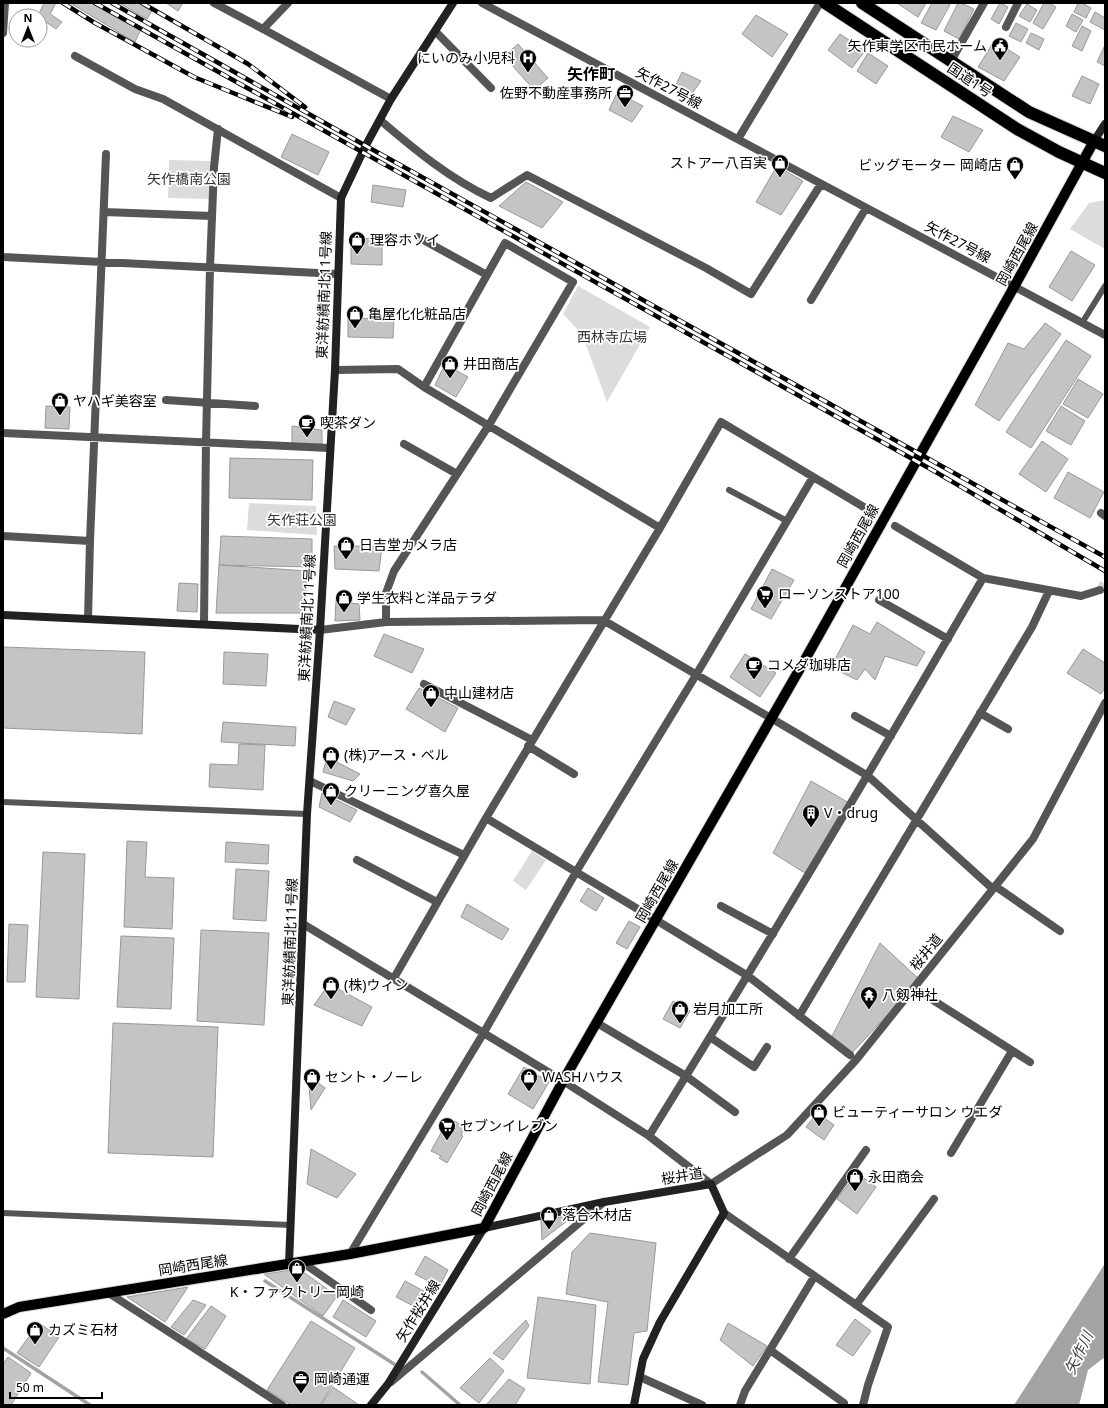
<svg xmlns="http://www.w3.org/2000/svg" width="1108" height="1408" font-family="'Noto Sans','Noto Sans JP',sans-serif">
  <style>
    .green { fill: #dcdcdc }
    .water { fill: #a3a3a3 }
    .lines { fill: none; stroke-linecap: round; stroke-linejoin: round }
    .stream { stroke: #a3a3a3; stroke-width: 3.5 }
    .building { fill: #c4c4c4; stroke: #999 }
    .street-tunnel { stroke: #d9d9d9; stroke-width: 8; stroke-dasharray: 8 4; stroke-linecap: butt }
    .primary-casing { stroke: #dbdbdb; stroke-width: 12 }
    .highway-casing { stroke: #dbdbdb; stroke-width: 14 }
    .lane { stroke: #555; stroke-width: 6 }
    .street { stroke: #555; stroke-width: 8 }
    .secondary { stroke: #222; stroke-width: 8 }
    .primary { stroke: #000; stroke-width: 10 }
    .highway { stroke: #000; stroke-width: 12 }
    .rail-casing { stroke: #000; stroke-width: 4.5 }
    .rail { stroke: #fff; stroke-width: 3; stroke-dasharray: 9; stroke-linecap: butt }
    .labels { text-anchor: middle; stroke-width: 3.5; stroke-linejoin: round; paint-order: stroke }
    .poi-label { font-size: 14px; fill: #000; stroke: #fff; text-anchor: start }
    .street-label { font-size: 14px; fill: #000; stroke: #fff }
    .park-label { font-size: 14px; fill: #333; stroke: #fff }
    .water-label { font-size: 15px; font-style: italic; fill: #444; stroke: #fff }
    .quarter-label { font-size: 16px; font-weight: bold; fill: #000; stroke: #fff }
  </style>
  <rect width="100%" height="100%" fill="#fff"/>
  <path class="green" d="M169 160 210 161V199L168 198Z
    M1105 200V249L1070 229 1089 203Z
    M578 286 650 327 607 402 582 334 563 314Z
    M249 503 316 506 317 535 247 530Z
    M532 851 546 860 526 890 513 881Z"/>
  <path class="water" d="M1105 1260V1357L1088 1370 1079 1405H1014L1104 1265Z"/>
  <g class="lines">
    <path class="stream" d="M265 1281 394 1364
      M3 1348 90 1405
      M422 1372 460 1405"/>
  </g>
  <path class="building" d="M44 3H56L50 14 62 22 56 29 46 22 40 34V16H38Z
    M70 3H91L141 29 135 42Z
    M119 3H141L153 9 147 19Z
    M166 3H183L178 11Z
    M897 3H926L918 17Z
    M932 3H947L950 5 936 30 921 23Z
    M958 3H961L974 9 959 39 944 31Z
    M1000 3 1008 7 999 24 991 19Z
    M1044 3H1049L1056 7 1043 29 1033 23Z
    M1078 3H1082L1091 8 1086 18 1074 12Z
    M1027 4 1037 10 1030 22 1019 16Z
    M1095 12 1105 18V30L1090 22Z
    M1072 14 1083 20 1076 32 1066 26Z
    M756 15 788 34 772 57 742 34Z
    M1016 23 1028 29 1021 42 1009 36Z
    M1082 26 1091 31 1082 51 1072 46Z
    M1031 33 1044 39 1039 50 1026 43Z
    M840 34 865 51 852 68 828 50Z
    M994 41 1020 57 1004 81 978 67Z
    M518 44 548 78 534 90 504 56Z
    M1105 45V66L1097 62Z
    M868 53 888 66 876 84 857 71Z
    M682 72 701 81 691 95 674 89Z
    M1082 76 1099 84 1090 104 1072 96Z
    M617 93 643 106 632 122 609 110Z
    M953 116 983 130 969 152 941 137Z
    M292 134 329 152 318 175 281 157Z
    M777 166 803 181 781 215 756 202Z
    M526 182 563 202 542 228 499 206Z
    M373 185 406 190 403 207 371 202Z
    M351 238 382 239V265L351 264Z
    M1071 251 1095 265 1072 301 1049 287Z
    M348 318 394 319 393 338 348 337Z
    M1045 323 1061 334 999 421 975 405 1008 343 1024 349Z
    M1066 340 1091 356 1031 448 1006 432Z
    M445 364 468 377 456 397 435 385Z
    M1078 379 1103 394 1088 418 1063 404Z
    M46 406 70 407 69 429 45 428Z
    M1061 406 1085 421 1071 445 1046 431Z
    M292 426 322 430V444H292Z
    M1042 441 1068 459 1046 492 1019 474Z
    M230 458 313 460 312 500 229 498Z
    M1068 472 1104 492 1090 518 1054 498Z
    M221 536 312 539V567L219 565Z
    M334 546H382L379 571 335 569Z
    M219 565 308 571 304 613H216Z
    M772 569 794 580 771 619 751 609Z
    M179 583 198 584 197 612 177 611Z
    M336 601 359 604 360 620 335 621Z
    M877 622 925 652 917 666 885 656 875 680 865 669 857 680 831 667 853 625 870 634Z
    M384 634 424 649 412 673 374 656Z
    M3 647 145 652 142 734 3 728Z
    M1083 649 1105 663V688L1101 694 1067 673Z
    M224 652 268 654 266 686 223 684Z
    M745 654 776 673 760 697 730 677Z
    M419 688 458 708 445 732 406 709Z
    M334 701 355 709 346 725 328 717Z
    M223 722 296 727 295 746 221 742Z
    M239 744 265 745 263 790 209 787 210 764 238 765Z
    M327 757 360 774 353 781 323 772Z
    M811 781 851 804 808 875 773 853Z
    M322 793 357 810 350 822 319 807Z
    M127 841 147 842 145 877 174 878 172 929 124 927Z
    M226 842 269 845 268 864 225 862Z
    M43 852 85 854 79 999 36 997Z
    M236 869 269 871 266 921 233 919Z
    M588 888 604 898 596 911 580 901Z
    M467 904 509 929 502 940 461 917Z
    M629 921 640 927 627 949 616 943Z
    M9 924 28 925 25 982H7Z
    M201 930 269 933 264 1025 197 1021Z
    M121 936 174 938 171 1009 117 1007Z
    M880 943 920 980 850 1055 830 1040Z
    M329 984 372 1007 362 1026 314 1005Z
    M673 1001 690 1011 680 1028 663 1019Z
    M113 1023 218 1027 213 1157 108 1153Z
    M524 1067 549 1082 533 1109 508 1094Z
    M308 1075 325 1088 311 1110Z
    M817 1113 834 1125 824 1140 806 1127Z
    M449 1118 465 1127 461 1135 463 1136 447 1163 439 1158 441 1156 431 1151Z
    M311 1149 356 1174 337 1198 307 1184Z
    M857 1173 876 1187 857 1214 837 1199Z
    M575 1215 542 1240 541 1220Z
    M590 1233 656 1243 647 1331 634 1333 628 1385 598 1382 608 1302 566 1294 572 1252Z
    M425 1256 448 1270 439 1287 415 1274Z
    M299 1269 337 1296 323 1316 264 1274Z
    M405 1281 431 1295 423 1311 396 1297Z
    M188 1287 165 1322 127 1297Z
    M538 1297 596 1305 590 1384 527 1378Z
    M193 1300 206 1305 184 1335 171 1327Z
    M343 1300 376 1321 366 1337 333 1317Z
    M211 1306 226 1316 205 1349 186 1339Z
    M855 1319 871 1331 853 1356 836 1345Z
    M526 1320 529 1326 503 1360 493 1353Z
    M311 1321 355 1348 320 1405H291L267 1390Z
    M39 1323 59 1337 39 1367 17 1353Z
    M728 1323 767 1346 753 1366 720 1340Z
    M8 1357 31 1373 11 1405H3V1364Z
    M490 1358 504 1371 479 1403 460 1388Z
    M509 1379 525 1389 515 1405H486Z
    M333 1387 359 1405H321Z"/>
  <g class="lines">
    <path class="street-tunnel" d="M1100 590 1105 580"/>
    <g class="primary-casing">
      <path id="primary" d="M3 1314 19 1307 350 1254 484 1228 563 1081 802 665 1014 287 1094 141"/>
    </g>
    <g class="highway-casing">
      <path id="highway" d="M825 3 1017 129 1059 152 1105 173
        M862 3 1029 112 1105 146"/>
    </g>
    <path class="lane" d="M1082 323 1105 286
      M729 490 787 521
      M3 802 307 814
      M3 1213 291 1225"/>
    <path class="street" d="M214 3 263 29 391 99
      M482 3 1105 335
      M1006 27 1018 3
      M263 29 288 3
      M435 31 491 88
      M3 33 5 3
      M75 56 135 89 163 99 341 198
      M951 61 984 3
      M380 120C414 149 450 179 491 198L527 175 706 268 751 294 821 184
      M738 139 820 3
      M104 212 212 216
      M418 237 487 275 424 387
      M3 257 338 274
      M811 300 866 208
      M335 370 398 369 424 387 660 528
      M166 400 255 406
      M3 433 329 448
      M404 444 457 474
      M1101 513 1105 516
      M895 526 983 578 1081 596 1100 590
      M3 536 90 541
      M879 600 948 639
      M88 619 90 541 106 154
      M386 622V593L394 571 489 425 573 282 505 243 487 275
      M204 624 206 442 210 267 214 167 218 129
      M320 630 386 622 603 620 798 734 868 776 993 889
      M424 684 532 740
      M980 713 1008 729
      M855 716 891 736
      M528 746 574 774
      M310 781 464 855
      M486 818 656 920 748 976 850 1055
      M357 860 437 902
      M995 886 1060 931
      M721 906 773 934
      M303 924 563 1081 649 1136 711 1184 787 1135 856 1060 1033 839 1105 703
      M394 978 486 818 660 528 721 422 867 509
      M914 988 1030 1062
      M799 1016 1032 627 1049 591
      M597 1023 686 1076 735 1112
      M710 1037 754 1067 767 1047
      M649 1136C763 952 874 766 983 578
      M951 1153 1012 1051
      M724 1213 888 1327 868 1385 863 1405
      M350 1254 483 1034 576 872 696 675 813 477
      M789 1259 866 1150
      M302 1262 371 1310
      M107 1292 282 1405
      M856 1305 934 1199
      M770 1350 844 1403
      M640 1377 702 1405
      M391 1382 604 1202
      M740 1405 745 1391 814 1277"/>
    <path class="secondary" d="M1094 141 1105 124
      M3 615 320 630
      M289 1264 307 814 320 630 335 370 341 198 366 145 391 99 453 3
      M371 1405 388 1384 484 1228 604 1202 711 1184 724 1213 660 1322 643 1359 634 1405"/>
    <use href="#primary" class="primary"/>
    <use href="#highway" class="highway"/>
    <g class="rail-casing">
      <path id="rail" d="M63 3 95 23 194 77 292 117
        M95 3 934 471 1105 571
        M112 3 332 127 1105 557
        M142 3 248 64 305 107"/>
    </g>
    <use href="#rail" class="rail"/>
  </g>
  <defs>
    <g id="civic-pin" transform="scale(0.9)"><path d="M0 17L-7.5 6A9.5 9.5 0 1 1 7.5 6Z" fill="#000" stroke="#fff"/><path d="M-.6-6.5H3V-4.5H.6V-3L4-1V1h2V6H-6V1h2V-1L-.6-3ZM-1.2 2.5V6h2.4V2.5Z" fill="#fff"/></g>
    <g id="hospital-pin" transform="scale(0.9)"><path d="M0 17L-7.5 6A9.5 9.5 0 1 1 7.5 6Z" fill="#000" stroke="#fff"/><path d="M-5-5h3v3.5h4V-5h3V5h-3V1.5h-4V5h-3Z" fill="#fff"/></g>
    <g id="office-pin" transform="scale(0.9)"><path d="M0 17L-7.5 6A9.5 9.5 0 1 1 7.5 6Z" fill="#000" stroke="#fff"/><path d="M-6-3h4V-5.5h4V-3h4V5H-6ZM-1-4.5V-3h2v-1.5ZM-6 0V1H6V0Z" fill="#fff"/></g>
    <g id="shop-pin" transform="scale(0.9)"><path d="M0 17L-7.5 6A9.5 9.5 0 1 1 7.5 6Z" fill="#000" stroke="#fff"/><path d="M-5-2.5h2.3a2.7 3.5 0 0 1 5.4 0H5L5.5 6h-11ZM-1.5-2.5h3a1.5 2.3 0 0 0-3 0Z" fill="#fff"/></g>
    <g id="cafe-pin" transform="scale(0.9)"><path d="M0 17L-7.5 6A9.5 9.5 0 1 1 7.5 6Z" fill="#000" stroke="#fff"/><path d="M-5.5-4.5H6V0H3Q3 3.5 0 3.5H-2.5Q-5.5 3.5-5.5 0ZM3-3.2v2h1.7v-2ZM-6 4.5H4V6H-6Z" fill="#fff"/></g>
    <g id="supermarket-pin" transform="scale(0.9)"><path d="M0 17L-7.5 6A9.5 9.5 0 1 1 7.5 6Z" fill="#000" stroke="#fff"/><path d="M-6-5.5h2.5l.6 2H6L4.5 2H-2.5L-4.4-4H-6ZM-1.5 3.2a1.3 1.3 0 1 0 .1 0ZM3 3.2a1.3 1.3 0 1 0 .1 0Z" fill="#fff"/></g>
    <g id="building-pin" transform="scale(0.9)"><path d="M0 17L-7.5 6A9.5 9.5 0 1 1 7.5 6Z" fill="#000" stroke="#fff"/><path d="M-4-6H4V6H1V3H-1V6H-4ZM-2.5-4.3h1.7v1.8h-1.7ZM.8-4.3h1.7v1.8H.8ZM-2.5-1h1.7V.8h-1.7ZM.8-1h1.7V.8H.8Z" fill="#fff"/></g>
    <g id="temple-pin" transform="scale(0.9)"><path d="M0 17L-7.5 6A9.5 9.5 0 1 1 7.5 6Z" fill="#000" stroke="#fff"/><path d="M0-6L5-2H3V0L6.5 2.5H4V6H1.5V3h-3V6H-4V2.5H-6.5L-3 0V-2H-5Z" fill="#fff"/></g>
  </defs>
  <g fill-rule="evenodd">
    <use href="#civic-pin" x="1000" y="46"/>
    <use href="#hospital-pin" x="528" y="58"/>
    <use href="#office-pin" x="625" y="93"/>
    <use href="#shop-pin" x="780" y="163"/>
    <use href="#shop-pin" x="1015" y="165"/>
    <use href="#shop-pin" x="357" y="240"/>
    <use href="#shop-pin" x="355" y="314"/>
    <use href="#shop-pin" x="450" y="364"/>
    <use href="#shop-pin" x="60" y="401"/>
    <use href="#cafe-pin" x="307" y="423"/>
    <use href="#shop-pin" x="346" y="545"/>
    <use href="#supermarket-pin" x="765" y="594"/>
    <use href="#shop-pin" x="344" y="598"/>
    <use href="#cafe-pin" x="754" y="665"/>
    <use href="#shop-pin" x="431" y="693"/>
    <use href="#shop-pin" x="331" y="755"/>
    <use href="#shop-pin" x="331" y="791"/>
    <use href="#building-pin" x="811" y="813"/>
    <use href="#shop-pin" x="331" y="985"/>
    <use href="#temple-pin" x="869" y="995"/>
    <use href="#shop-pin" x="680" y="1009"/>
    <use href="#shop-pin" x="312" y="1077"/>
    <use href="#shop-pin" x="529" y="1077"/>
    <use href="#shop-pin" x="819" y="1112"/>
    <use href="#supermarket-pin" x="447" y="1126"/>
    <use href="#shop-pin" x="855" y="1177"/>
    <use href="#shop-pin" x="549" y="1215"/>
    <use href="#shop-pin" x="297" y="1268"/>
    <use href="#shop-pin" x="35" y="1330"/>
    <use href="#office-pin" x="301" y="1379"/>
  </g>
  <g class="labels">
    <g class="poi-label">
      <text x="987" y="51" text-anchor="end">矢作東学区市民ホーム</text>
      <text x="515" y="63" text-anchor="end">にいのみ小児科</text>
      <text x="612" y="98" text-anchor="end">佐野不動産事務所</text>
      <text x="767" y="168" text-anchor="end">ストアー八百実</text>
      <text x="1002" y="170" text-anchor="end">ビッグモーター 岡崎店</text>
      <text x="370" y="245">理容ホソイ</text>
      <text x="368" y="319">亀屋化化粧品店</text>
      <text x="463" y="369">井田商店</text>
      <text x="73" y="406">ヤハギ美容室</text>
      <text x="320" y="428">喫茶ダン</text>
      <text x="359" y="550">日吉堂カメラ店</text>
      <text x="778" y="599">ローソンストア100</text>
      <text x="357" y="603">学生衣料と洋品テラダ</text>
      <text x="767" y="670">コメダ珈琲店</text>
      <text x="444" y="698">中山建材店</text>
      <text x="344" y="760">(株)アース・ベル</text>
      <text x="344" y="796">クリーニング喜久屋</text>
      <text x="824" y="818">V・drug</text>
      <text x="344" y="990">(株)ウィン</text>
      <text x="882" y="1000">八剱神社</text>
      <text x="693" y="1014">岩月加工所</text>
      <text x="325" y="1082">セント・ノーレ</text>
      <text x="542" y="1082">WASHハウス</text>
      <text x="832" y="1117">ビューティーサロン ウエダ</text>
      <text x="460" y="1131">セブンイレブン</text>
      <text x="868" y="1182">永田商会</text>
      <text x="562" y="1220">落合木材店</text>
      <text x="297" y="1297" text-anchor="middle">K・ファクトリー岡崎</text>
      <text x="48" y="1335">カズミ石材</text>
      <text x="314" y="1384">岡崎通運</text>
    </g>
    <g class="street-label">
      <text transform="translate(970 80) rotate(33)" y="5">国道1号</text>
      <text transform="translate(669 88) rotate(28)" y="5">矢作27号線</text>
      <text transform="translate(958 242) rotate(28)" y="5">矢作27号線</text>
      <text transform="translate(1017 254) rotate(-61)" y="5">岡崎西尾線</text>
      <text transform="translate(324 295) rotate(-88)" y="5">東洋紡績南北11号線</text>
      <text transform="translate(858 536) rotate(-61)" y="5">岡崎西尾線</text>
      <text transform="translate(307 618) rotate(-87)" y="5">東洋紡績南北11号線</text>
      <text transform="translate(657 891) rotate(-60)" y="5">岡崎西尾線</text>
      <text transform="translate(290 942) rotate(-88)" y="5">東洋紡績南北11号線</text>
      <text transform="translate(926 952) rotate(-51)" y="5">桜井道</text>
      <text transform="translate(682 1176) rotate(-9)" y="5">桜井道</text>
      <text transform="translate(492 1184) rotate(-62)" y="5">岡崎西尾線</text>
      <text transform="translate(193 1265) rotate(-9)" y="5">岡崎西尾線</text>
      <text transform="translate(418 1311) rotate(-58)" y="5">矢作桜井線</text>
    </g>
    <g class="park-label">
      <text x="189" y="184">矢作橋南公園</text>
      <text x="612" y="342">西林寺広場</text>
      <text x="302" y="525">矢作荘公園</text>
    </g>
    <g class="water-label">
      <text transform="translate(1079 1353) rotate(-64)" y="5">矢作川</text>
    </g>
    <g class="quarter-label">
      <text x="591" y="80">矢作町</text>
    </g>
  </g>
  <rect width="1108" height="1408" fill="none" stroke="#000000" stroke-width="8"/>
  <g transform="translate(28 28)"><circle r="19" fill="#ffffff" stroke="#999999"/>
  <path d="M0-3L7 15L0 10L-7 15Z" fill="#000000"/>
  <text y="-6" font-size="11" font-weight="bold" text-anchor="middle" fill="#000000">N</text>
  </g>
  <path d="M10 1392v6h92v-6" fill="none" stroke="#000000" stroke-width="2"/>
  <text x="16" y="1392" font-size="12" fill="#000000" stroke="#ffffff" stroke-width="3" paint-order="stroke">50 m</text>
</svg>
